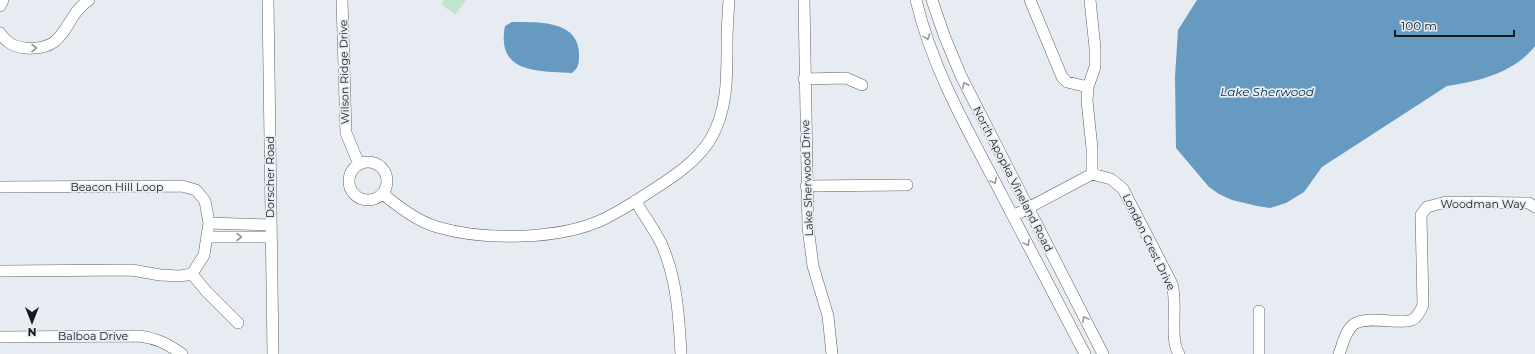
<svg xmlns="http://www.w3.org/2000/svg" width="1535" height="354" font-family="Montserrat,sans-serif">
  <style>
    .green { fill: #c0e5cd }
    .water { fill: #679ac0 }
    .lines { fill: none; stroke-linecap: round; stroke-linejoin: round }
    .minor-casing { stroke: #5e6369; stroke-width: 12 }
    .minor { stroke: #fff; stroke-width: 11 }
    .oneway { stroke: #979899 }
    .labels { text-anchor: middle; stroke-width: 3.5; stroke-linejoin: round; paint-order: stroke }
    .street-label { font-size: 11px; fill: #18191c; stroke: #e7ecf3 }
    .water-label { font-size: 12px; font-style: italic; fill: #032d47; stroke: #e7ecf3 }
  </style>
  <rect width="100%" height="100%" fill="#e7ecf3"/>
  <path class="green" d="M444 0H466L455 15 441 4Z"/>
  <path class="water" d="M1197 0H1535V46C1514 73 1479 81 1447 86L1322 167 1304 192 1286 203 1270 208 1257 206 1232 200 1219 194 1209 187 1176 148 1175 77 1178 30Z
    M512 22C537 22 579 20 579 54 579 62 579 68 572 73 538 71 496 74 505 26Z"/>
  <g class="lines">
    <g class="minor-casing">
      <path id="minor" d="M268 0 273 354
        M342 0 346 133 359 164
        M804 0 808 227 813 266 828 316 832 354
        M916 0C931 64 963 122 994 180 1024 238 1055 296 1085 354
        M932 0 944 35 961 76 1103 354
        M1030 0 1062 77 1067 82 1088 87
        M1090 0 1095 48V67L1088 87 1087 101 1092 148V174
        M0 6 3 0
        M0 33C7 43 14 47 26 48 69 51 62 18 89 0
        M804 79 846 78 862 85
        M349 181a19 19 0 1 1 38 0a19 19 0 1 1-38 0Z
        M806 186 907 185
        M0 187 182 186 196 190 205 201 209 223 204 255 192 274 180 276 160 275 132 270 0 271
        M383 194C399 207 417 221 437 227 484 241 560 240 604 219 620 211 636 201 651 191 673 177 696 162 710 140 728 110 727 76 727 42 727 28 728 14 729 0
        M635 201C644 215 654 229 661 243 677 278 679 317 681 354
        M1013 216 1092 174 1111 179 1123 189 1172 284C1178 303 1169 340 1179 354
        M209 223 270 225
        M208 237H270
        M192 274 206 291 238 323
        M0 337 139 336C156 338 168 344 182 354
        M1259 354V311
        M1339 354C1343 344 1345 331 1354 324 1367 315 1400 325 1412 320 1418 317 1420 311 1423 305L1421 215 1427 207 1446 202 1529 203 1535 207"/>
    </g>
    <use href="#minor" class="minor"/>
  </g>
  <defs><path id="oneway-chevron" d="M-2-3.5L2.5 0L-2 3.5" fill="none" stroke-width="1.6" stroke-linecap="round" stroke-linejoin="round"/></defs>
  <g class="oneway">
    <use href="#oneway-chevron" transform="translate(927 37) rotate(70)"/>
    <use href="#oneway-chevron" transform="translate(34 48)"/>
    <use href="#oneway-chevron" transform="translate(965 85) rotate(-116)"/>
    <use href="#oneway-chevron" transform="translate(994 181) rotate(62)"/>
    <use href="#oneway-chevron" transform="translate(239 237)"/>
    <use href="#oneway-chevron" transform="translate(1027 243) rotate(62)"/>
    <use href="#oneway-chevron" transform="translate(1085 319) rotate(-118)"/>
  </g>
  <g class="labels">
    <g class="street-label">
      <text transform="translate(344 72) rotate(-91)" y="4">Wilson Ridge Drive</text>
      <text transform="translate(270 177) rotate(-90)" y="4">Dorscher Road</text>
      <text transform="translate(807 178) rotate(-92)" y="4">Lake Sherwood Drive</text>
      <text transform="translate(1013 179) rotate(63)" y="4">North Apopka Vineland Road</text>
      <text x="117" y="191">Beacon Hill Loop</text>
      <text x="1483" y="208">Woodman Way</text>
      <text transform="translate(1149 242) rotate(64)" y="4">London Crest Drive</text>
      <text x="93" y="340">Balboa Drive</text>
    </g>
    <g class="water-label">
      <text x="1267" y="96">Lake Sherwood</text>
    </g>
  </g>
  <g transform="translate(32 322) rotate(180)" stroke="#e7ecf3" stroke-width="3" paint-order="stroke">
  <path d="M0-3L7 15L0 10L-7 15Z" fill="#18191c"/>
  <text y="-6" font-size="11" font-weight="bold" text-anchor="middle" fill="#18191c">N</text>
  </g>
  <path d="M1395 30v6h119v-6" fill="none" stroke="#18191c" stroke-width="2"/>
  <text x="1401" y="30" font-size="12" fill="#18191c" stroke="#e7ecf3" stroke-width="3" paint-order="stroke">100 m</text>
</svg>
